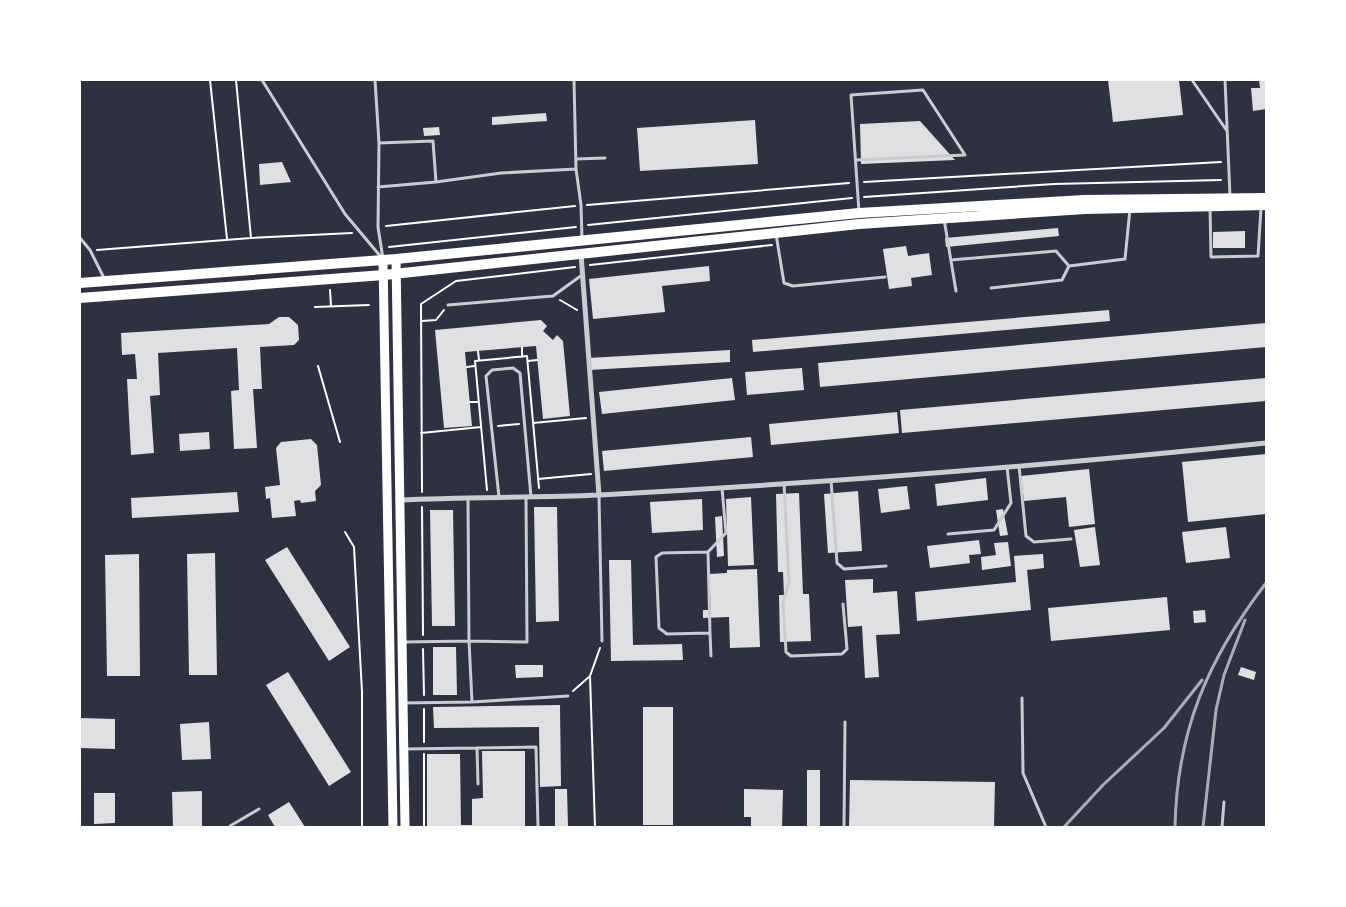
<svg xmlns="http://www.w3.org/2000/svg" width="1346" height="907" font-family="Rubik,sans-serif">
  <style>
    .building { fill: #e0e0e3 }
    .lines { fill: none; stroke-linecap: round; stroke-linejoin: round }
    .path { stroke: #fff; stroke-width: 2 }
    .service { stroke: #caccd0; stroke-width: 3 }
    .minor { stroke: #caccd0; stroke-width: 5 }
    .secondary { stroke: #fff; stroke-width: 9 }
    .primary { stroke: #fff; stroke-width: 10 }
    .rail { stroke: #abadb3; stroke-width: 3 }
  </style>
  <rect width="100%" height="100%" fill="#2d3142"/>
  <path class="building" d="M1108 80H1179L1183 115 1113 122Z
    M1259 80H1266V109L1253 111 1251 88H1260Z
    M546 113 547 121 492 125V117Z
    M755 120 758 164 640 171 637 128Z
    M920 121 955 160 861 164 860 124Z
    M439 127 440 135 424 136 423 128Z
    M282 162 291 182 260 185 259 164Z
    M1058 228 1059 236 946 247 945 238Z
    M1245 231V248H1213V232Z
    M906 246 908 256 929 253 932 275 911 278 912 286 889 289 883 249Z
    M709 266 710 281 662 286 665 312 593 319 589 279Z
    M1109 310 1110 321 753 352 752 340Z
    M279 317H289L298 325 299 340 294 345 260 347 262 389H253L257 448 234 449 231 391 239 390 237 348 158 353 160 395 150 396 154 453 131 455 127 379H137L135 354 122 355 121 333 269 324Z
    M541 320 547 326 543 331 553 340 557 335 563 341 570 416 543 419 536 346 465 352 472 426 444 428 435 330Z
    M1266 323V347L820 387 818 363Z
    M730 350V362L589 370 588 358Z
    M802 368 804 390 747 395 745 372Z
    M732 378 735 400 602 414 599 392Z
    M1266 378V401L902 433 900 410Z
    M897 412 899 433 771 445 769 424Z
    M209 432 210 449 180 451 179 434Z
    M751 437 753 457 604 471 602 451Z
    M311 439 317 445 321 485 315 491 316 501 301 503 300 500 294 501 296 516 272 518 270 498 266 499 265 487 280 485 276 448 281 442Z
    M1266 454V514L1188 522 1182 462Z
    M1089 469 1095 524 1069 527 1066 497 1024 501 1021 476Z
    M986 478 988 500 937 506 935 484Z
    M907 486 910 509 881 513 878 489Z
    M858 491 862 551 828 553 824 494Z
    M237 492 239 512 132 518 131 498Z
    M799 493 803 594H809L811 641 780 642 779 595H784L783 572H778L776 494Z
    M751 497 754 565 728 566 726 499Z
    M702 499 703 530 652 533 650 502Z
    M534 507H557L559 621 536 622Z
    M1003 509 1008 535 1000 536 996 510Z
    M430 510H453L455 626H432Z
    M722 516 724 556 717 557 715 517Z
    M1095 527 1100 565 1080 567 1074 530Z
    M1226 527 1230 558 1186 563 1182 532Z
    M979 540 981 554 969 555 970 563 930 568 927 546Z
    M1008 542 1011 566 982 570 981 557 996 555 994 543Z
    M287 547 350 647 329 661 265 560Z
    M215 553 217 675H189L187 554Z
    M139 554 140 676H107L105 555Z
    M1043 554 1044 568 1027 570 1031 610 917 621 915 592 1016 582 1014 556Z
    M609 560H631L633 645 682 644 683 660 611 661Z
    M757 569 760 647 730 648 729 617 703 618V610H711L709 574 727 573V570Z
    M873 579V593L897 591 900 634 876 635 879 677 865 678 862 626 848 627 845 580Z
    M1167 597 1170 630 1051 641 1048 608Z
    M1205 610 1206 622 1194 623 1193 611Z
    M433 647H456L457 695H433Z
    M515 665H543V677L516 678Z
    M1241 667 1256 672 1254 680 1238 675Z
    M288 672 351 772 329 786 266 685Z
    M560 705 561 786 540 787 539 727 434 728 433 707Z
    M643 707H673V825H643Z
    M80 718 115 719V749L80 748Z
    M209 722 211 759 182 760 180 724Z
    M482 751H525V827H427V754H460L461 825H472V799L483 798Z
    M807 770H820V827H807Z
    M850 780 995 782 994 827H849Z
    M555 789H567L568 827H555Z
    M744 789 783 790 782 827H751V817H744Z
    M202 791V827H173L172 792Z
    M94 793H115V823L94 824Z
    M289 802 305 827H275L268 815Z"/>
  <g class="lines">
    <path class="path" d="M210 80 227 239
      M236 80 251 238
      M864 182 1221 162
      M864 197 1054 184 1221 180
      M587 205 849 183
      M588 225 852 198
      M386 226 575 206
      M389 247 576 227
      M97 250 251 238 352 233
      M590 265 772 245
      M330 290 331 306
      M560 300 577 310
      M315 307 369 305
      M422 321 436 320 444 310
      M522 347V357
      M478 351 479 360
      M528 361 537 360
      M318 366 340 442
      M467 367 474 366
      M470 402H479
      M533 423 586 418
      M498 426 519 424
      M421 433 481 427
      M538 479 591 474
      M487 490 475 361 527 356 539 488
      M422 492 421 304 456 281 575 267
      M422 507 423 635
      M345 532 354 547 362 692V827
      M423 649 424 695
      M573 691 590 676
      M424 742V709
      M424 754V827
      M595 827 590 676 600 648"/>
    <path class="service" d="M262 80 345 214 381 257
      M375 80 379 143 378 227 383 259
      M574 80 576 169 581 205 582 239
      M1192 80 1227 131
      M1225 80 1230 196
      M379 143 433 141 436 182
      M576 159 605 158
      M856 160 965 155 923 90 851 95 859 212
      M378 187 436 182 501 173 576 169
      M1210 207 1211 257 1258 256 1261 208
      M944 219 956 291
      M776 234 784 283 793 286 885 277
      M80 238 90 250 104 278
      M951 260 1056 251 1069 266 1125 259 1130 209
      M991 288 1062 280 1069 266
      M448 305 553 296 582 275
      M1019 466 1026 536 1034 542 1071 539
      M831 480 837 563 844 569 886 566
      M784 483 789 581 783 603 786 652 791 656 842 654 847 649 843 604
      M599 496 602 641
      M499 497 486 376 492 370 513 368 520 373 531 497
      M948 534 994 530 1011 503 1007 467
      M708 552 710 633 667 634 659 628 656 557 662 553 708 552 726 533 722 488
      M710 633 711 656
      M405 642 469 641 527 642 526 497
      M1022 698 1023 773 1046 827
      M472 702 568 696
      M403 703 472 702 469 641 468 498
      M477 748 536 747 538 827
      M404 749 477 748 478 784
      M230 826 259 809
      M844 827 845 722
      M1222 827 1224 802"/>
    <path class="minor" d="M581 254 599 495
      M400 500C466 497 533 498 600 495 822 483 1045 466 1266 443"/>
    <path class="secondary" d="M396 259 405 827
      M383 260 393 827"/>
    <path class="primary" d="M80 283 396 259 859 213 1084 200 1266 198
      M80 298 384 275 859 224 1085 209 1266 205"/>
    <path class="rail" d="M1064 827 1103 785 1164 728 1202 680
      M1175 827C1177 730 1208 659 1266 583
      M1203 827 1216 710 1224 675 1245 620"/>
  </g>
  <rect width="1346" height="907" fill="none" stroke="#ffffff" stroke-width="162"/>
</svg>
